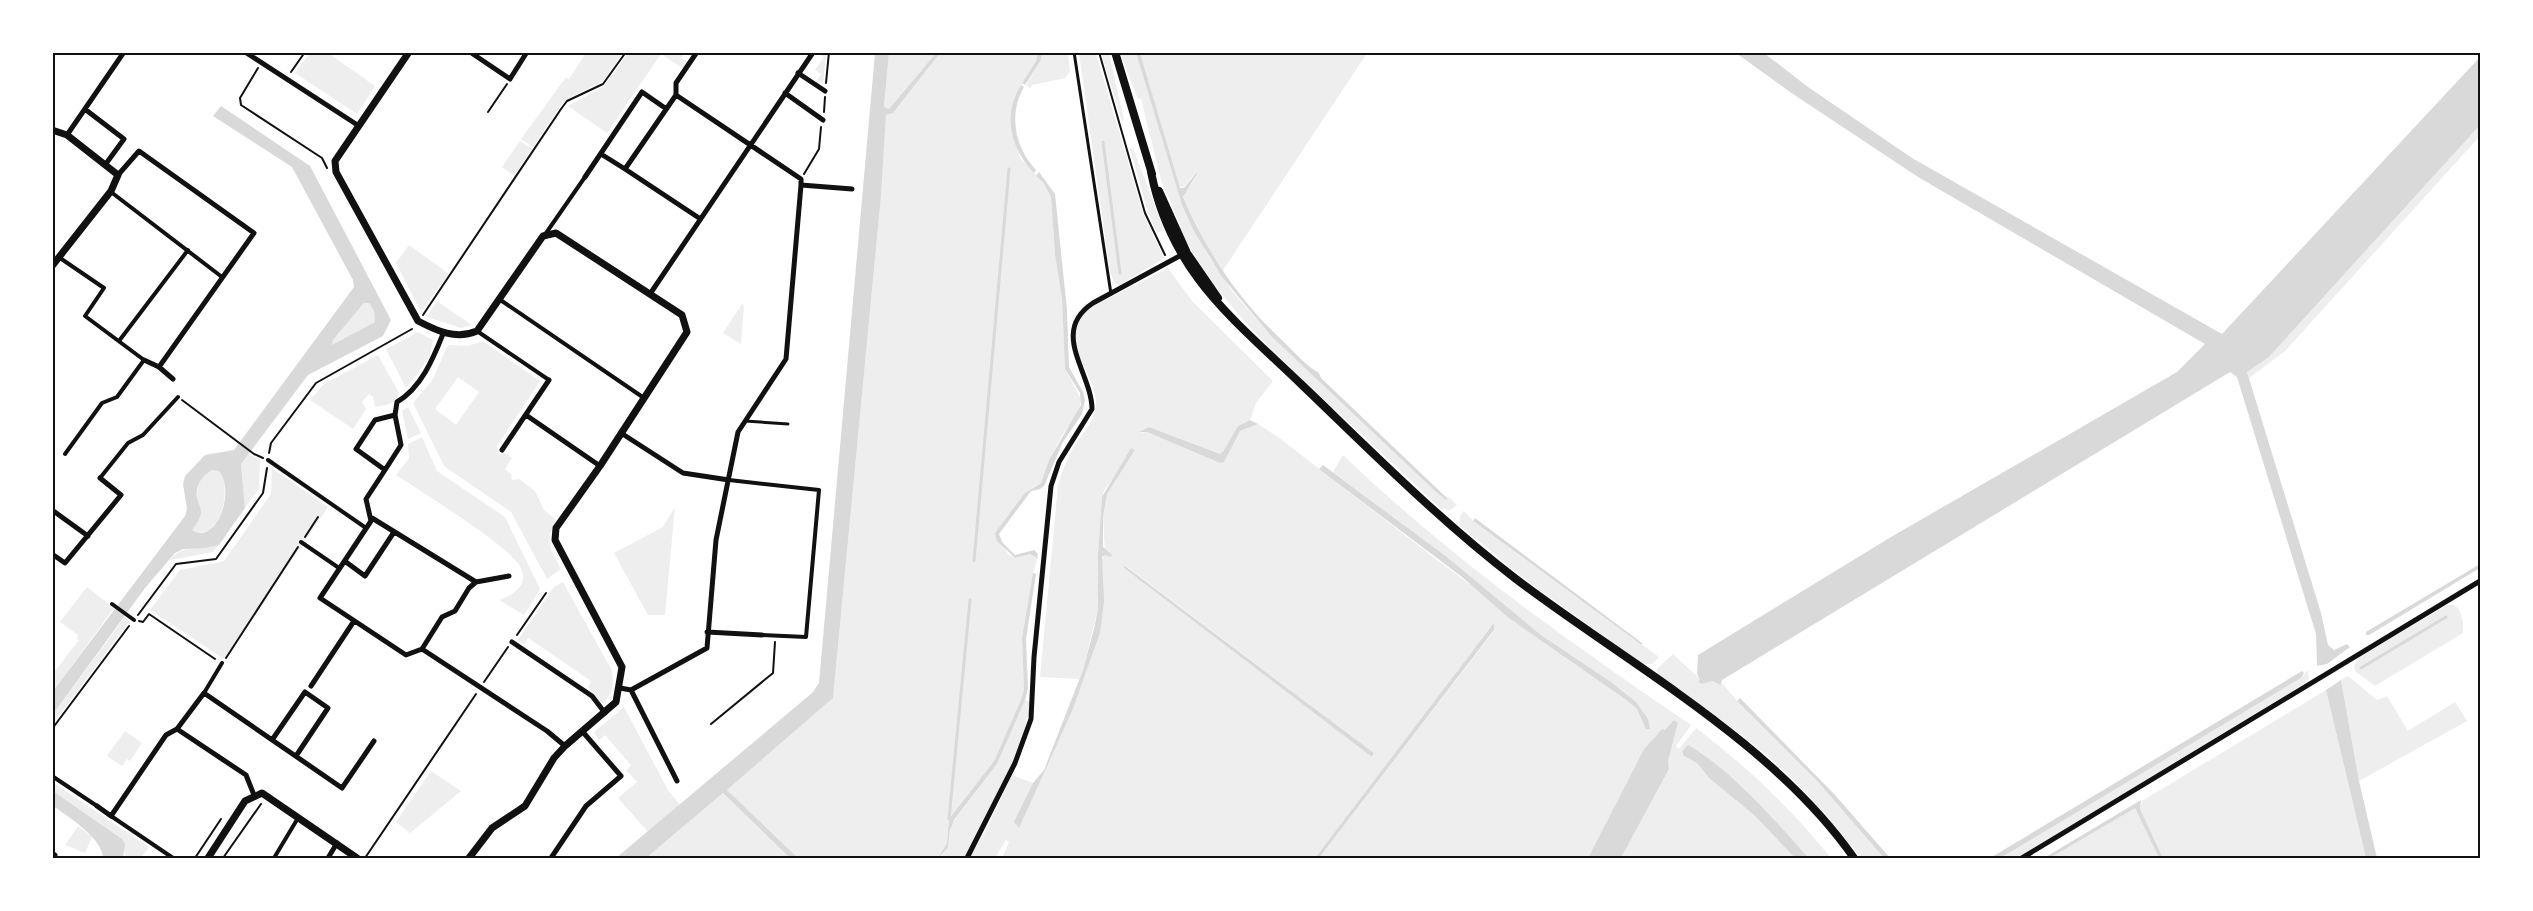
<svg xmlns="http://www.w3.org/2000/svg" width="2533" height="911" font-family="'DejaVu Sans',sans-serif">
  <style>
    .green { fill: #eee; fill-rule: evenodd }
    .water { fill: #d9d9d9; fill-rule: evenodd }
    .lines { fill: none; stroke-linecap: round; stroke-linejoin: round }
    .stream { stroke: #d9d9d9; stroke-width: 3 }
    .path { stroke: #111; stroke-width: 2 }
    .service { stroke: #111; stroke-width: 3 }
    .pedestrian { stroke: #111; stroke-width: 4 }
    .minor { stroke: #111; stroke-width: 5 }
    .tertiary { stroke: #111; stroke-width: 7 }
    .secondary { stroke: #111; stroke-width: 8 }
    .neatline { fill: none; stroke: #111; stroke-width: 2 }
  </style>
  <rect width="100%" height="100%" fill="#fff"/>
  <path class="green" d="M310 53H328L375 86 357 114 295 73Z
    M586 53H623L602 82 571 97 562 104 533 147 521 139 566 77 569 79Z
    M628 53H685L681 58 688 63 684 69 661 54 607 133 568 106 604 86Z
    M823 53H826L823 85 817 81 821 74 815 70 824 57 821 55Z
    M889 53H936L889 109 884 108Z
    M940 53H1038L1036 61 1014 97 1011 124 1020 158 1043 182 1051 197 1055 255 1062 299 1065 369 1081 399 1079 412 1062 435 1049 460 1041 483 1033 487 995 533 1008 554 1015 558 1030 554 1038 557 1033 573 1022 638 1024 689 1021 700 994 761 949 819 947 843 938 858H798L727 790 833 698 881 196 886 115 897 108Z
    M1042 53H1068L1070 71 1065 78 1032 85 1030 88 1026 85 1041 60Z
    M1079 53H1096L1143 213 1164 258 1120 285 1115 284 1110 272Z
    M1101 53H1109L1124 120 1122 121Z
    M1120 53H1136L1182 205 1209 257 1232 291 1271 336 1436 492 1446 500 1449 497 1457 505 1450 510 1441 509C1403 473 1365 438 1327 402 1266 346 1220 303 1179 229L1181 227 1161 180 1141 99H1138Z
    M1140 53H1367L1222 272 1205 243 1183 197 1196 177 1195 173 1183 188 1178 185Z
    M2480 125V136L2285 351 2249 378 2247 372 2269 357Z
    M520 141 532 149 514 176 502 167Z
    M1133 148 1164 230 1157 233 1148 212 1130 149Z
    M409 245 449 274 421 312 396 263Z
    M1168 268 1192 301 1273 381 1256 403 1250 420 1238 426 1223 453 1220 454 1149 427 1141 433 1147 432 1220 463 1224 462 1240 431 1258 424 1278 437 1441 563 1625 699 1637 709 1646 728 1648 719 1608 680 1541 635 1447 557 1333 472 1343 455C1449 557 1570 643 1691 725L1676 746 1679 749 1696 728C1746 766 1792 809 1831 858H1809L1744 789 1700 752 1684 756 1697 763 1709 778 1754 815 1795 858H1621L1669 769 1668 761 1678 724 1665 731 1662 729 1644 749 1588 858H1319L1494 631V624L1315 858H1002L1009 842 1006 840 995 858H969L985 832 1012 775 1033 783C1026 801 1019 807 1019 827L1073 709 1100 633 1101 562 1105 554 1103 517 1107 494 1135 450 1105 489 1102 497 1098 554V608L1083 670 1079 679 1040 677 1058 485C1062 471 1067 459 1074 446 1083 433 1098 418 1096 401 1093 367 1054 340 1091 307ZM1126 566 1374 753 1373 757 1124 568Z
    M437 301 472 325 461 328 427 317Z
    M364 303H369L374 311 375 322 332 346 333 340Z
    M742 304 744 305 741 344 723 333Z
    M418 332 433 340 429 358 406 388 386 349Z
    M483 341 540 381 497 446 499 454 505 453 512 458 505 469 511 474 512 480 519 479 535 491 544 510 556 520C544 543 550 547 561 569L547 579 511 512 444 466 413 403 432 381 447 347 450 345 468 346ZM458 377 479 392 456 425 435 409Z
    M378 355 399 393C395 405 386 405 375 407L373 397 369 394 362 402 366 409 353 429 310 400 324 384Z
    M408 407 421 433 408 439 402 411Z
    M422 437 437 471 505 517 540 589 524 615 499 600C513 595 529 586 521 568 514 549 419 490 396 475L409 458 408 444Z
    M248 453 260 460 259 489 245 508 241 464Z
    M272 468 328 507 224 659 150 610 180 570 224 561 271 494Z
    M212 470 219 471C234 490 218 545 192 530 204 511 187 482 212 470Z
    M675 507 665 615H648L614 553 663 527Z
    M1464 511 1473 521 1513 551 1659 657 1652 664H1643L1527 581 1460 526V516Z
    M219 545 213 552 170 560C182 544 201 549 219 545Z
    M563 582 612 671C614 685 613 695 602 704L588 687 591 681 528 638 524 644 517 641 554 587Z
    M87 587 114 608 53 691 52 675 79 640 77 639 78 635 60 622Z
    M2447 605H2454L2459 609 2463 621V633L2375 686 2356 672 2354 666 2358 658Z
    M125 617 130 621 53 724V714Z
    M1673 654 1701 680 1699 682 1702 684 1713 681 1723 684 1737 701 1819 783 1884 858H1861C1836 826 1809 794 1779 766 1741 732 1698 704 1658 674L1656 670Z
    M2308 670 2309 679 2301 686 2017 858H1998L2301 678Z
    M2348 676 2377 700 2387 696 2408 731 2455 702 2467 721 2359 781 2341 680Z
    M2326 690 2366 858H2163L2140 809 2142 801Z
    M1025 700 1031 702C1021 757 992 811 964 858H939L948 848 951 825 997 764Z
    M624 707 668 790 680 805 648 832 618 798 637 782 626 770 631 765 605 735 599 740 594 732Z
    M125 731 142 743 130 761 127 759 122 766 107 756Z
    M431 771 461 791 410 833 396 822Z
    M52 782 149 847 141 858H123L125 855 122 839 53 791Z
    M723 793 790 858H646Z
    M2135 808 2159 858H2050L2128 811Z
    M78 826 92 837 85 853 65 845Z"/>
  <path class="water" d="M875 53H889L884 107 889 109 936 53H940L893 113 886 115 881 196 833 698 727 790 798 858H790L723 793 646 858H616L812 693 819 683Z
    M1038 53H1042L1041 60 1025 85 1022 83 1036 61Z
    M1136 53H1140L1180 188H1184L1196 173 1197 174 1183 197C1208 255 1241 303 1288 346 1298 356 1307 366 1319 373L1321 378 1448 499 1446 500 1436 492 1271 336 1222 277 1195 233 1182 205Z
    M1736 53H1764L1808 87 1912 158 2222 334 2480 57V125L2269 357 2247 372 2321 613 2328 645 2334 650 2347 644 2350 647 2327 664 2317 666 2316 634 2237 377 2230 372 1722 680 1721 685 1713 681 1702 684 1698 682 1700 680 1697 674 1698 655 1891 537 2177 372 2205 344 1918 177 1790 92Z
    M1021 85 1024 87C1008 114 1015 148 1036 170L1034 173C1011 150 1002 114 1021 85Z
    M221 106 310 166 391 320 383 336 308 375 241 464 245 508 219 545 206 548 183 549 175 553 145 588 53 714V691L185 516 187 509 183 484 185 476 205 455 234 450 354 287 353 280 292 167 213 116ZM364 303H369L374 311 375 322 332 345 333 340ZM212 470 219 471C236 492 216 546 192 530 196 525 200 519 201 513 201 507 198 503 197 498 195 487 202 475 212 470Z
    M1039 172 1055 194 1067 310 1069 367 1083 392 1085 400 1082 414 1063 442 1044 486 1040 489 1031 491 999 534 1002 542 1015 555 1034 550 1038 554 1037 558 1030 554 1015 558 997 541 995 533 1025 493 1041 483 1049 460 1081 405 1080 393 1065 369 1062 299 1055 255 1051 197 1043 182 1036 176Z
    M1250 420 1258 424 1240 431 1224 462 1220 463 1147 432H1139L1149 427 1220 454 1223 452 1238 426Z
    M1131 448 1135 450 1107 494 1103 517V547L1112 555 1111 557 1105 555 1102 557 1104 601 1100 633 1073 709 1019 828 1014 822 1033 783 1044 770 1083 670 1094 629 1098 608V554L1102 497Z
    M1323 465 1447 557 1541 635 1608 680 1636 702 1648 719 1650 729H1646L1637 709 1625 699 1509 618 1462 577 1319 469Z
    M1475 518 1642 643V645L1473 521Z
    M2480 564V568L2369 635H2366V632Z
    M1125 566 1374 753 1372 757 1124 568Z
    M1033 573 1036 574 1026 639 1028 688 1025 700 997 764 954 820 950 830 948 848 938 858 947 843 949 819 994 761 1021 700 1024 689 1022 638Z
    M1494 623V630L1319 858H1315Z
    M2302 671 2304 673 2301 678 2007 854 1998 858H1990Z
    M2341 680 2359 781 2377 858H2366L2326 690Z
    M1740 698 1835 795 1890 858H1884L1819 783 1737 701Z
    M1674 720 1678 723 1668 761 1669 769 1621 858H1588L1644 749 1662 729 1665 730Z
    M1688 745C1733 771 1775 821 1809 858H1795L1754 815 1709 778 1697 763 1684 756 1682 751Z
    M53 791 122 839 125 844 123 858H103C103 839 68 816 53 806Z
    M2141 800 2140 809 2163 858H2159L2135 808 2050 858H2044Z"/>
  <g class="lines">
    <path class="stream" d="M1103 142 1120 273
      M974 561 1009 169
      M2361 668 2446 617
      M949 819 970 600"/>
    <path class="path" d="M1099 52 1145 213 1165 255
      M258 68 240 98 241 105 322 158 327 168
      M291 72 305 52
      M826 83 829 52
      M488 112 507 84
      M824 112 825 97
      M804 174 819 149 821 127
      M423 315 561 109 567 101 603 84 626 52
      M182 400 254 454 263 458
      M269 453 271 443 316 383 412 329
      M305 537 318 517
      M138 615 176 564 216 559 263 493 267 468
      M139 621 143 622 149 614 215 659
      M517 635 546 593
      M226 658 298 547
      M484 682 508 647
      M711 724 773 673 775 642
      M52 729 129 626
      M195 858 221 819
      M223 858 261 804
      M365 858 476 694"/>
    <path class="service" d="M1074 52 1111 294
      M745 421 788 424"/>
    <path class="pedestrian" d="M111 192 222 277
      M544 236 585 177
      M60 258 104 288 85 316 144 360 117 397 102 403 65 454
      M499 299 644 398
      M477 331 549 380
      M119 341 188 250
      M268 460 366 528
      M100 478 128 443 143 435 178 397
      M729 480 819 490 806 637 762 635
      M301 542 339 568
      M112 604 134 620
      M204 693 222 663
      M52 776 97 806
      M111 816 173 858
      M274 858 298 818"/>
    <path class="minor" d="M245 52 359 126
      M470 52 510 79 527 52
      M798 73 825 91
      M785 93 823 120
      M86 110 124 139 105 165
      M67 135 124 52
      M601 154 625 169 676 95V83L697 52
      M625 169 699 218
      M118 175 139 151 254 233 159 367
      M585 177 642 92 665 108
      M801 185 852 189
      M650 294 812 54
      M144 360 159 367 173 379
      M395 415 401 445 385 470 356 449 375 420Z
      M395 415 397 402C421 388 433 359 443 334
      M526 415 600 466
      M621 433 683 473 729 480
      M502 450 549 380
      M385 470 366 499 371 521 320 598 406 655 422 649 442 617 455 611 469 588 476 582 509 576
      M52 510 88 536
      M371 521 372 518 476 582
      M52 554 65 563 121 495 100 478
      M346 562 365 576 394 532
      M707 632 762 635
      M512 642 592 696 605 713
      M422 649 547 731 565 746
      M311 686 354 621
      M620 688 631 690 677 781
      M631 690 707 648 716 540 738 432 786 359 801 185V179L676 95
      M177 729 246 775 254 795
      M272 740 305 692 328 708 296 756
      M97 806 111 816 166 735 177 729 204 693 342 788 374 741
      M52 853 55 855 53 858
      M328 858 337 843
      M551 858 586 806 621 776 582 731
      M967 858 1015 763 1031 719 1034 657 1051 486 1059 462 1092 409C1092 373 1049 332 1093 303L1185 253
      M2022 858 2480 581"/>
    <path class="tertiary" d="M409 52 335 161 336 172 418 321C437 331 456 340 477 331L543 236 556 233 682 315 687 332 600 466 556 528 555 540 622 667 616 702 565 746 554 758 525 806 492 828 469 858
      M52 130 67 135 118 175 111 191 52 266
      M208 858 245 801 262 793 357 858"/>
    <path class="secondary" d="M1115 52 1152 174
      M1151 172C1171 272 1231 317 1301 384 1371 451 1439 520 1516 579 1628 664 1773 742 1854 858
      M1159 191 1187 253 1218 298"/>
  </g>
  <rect width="2533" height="911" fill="none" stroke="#ffffff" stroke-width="108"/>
  <rect x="54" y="54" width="2425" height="803" class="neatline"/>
</svg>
